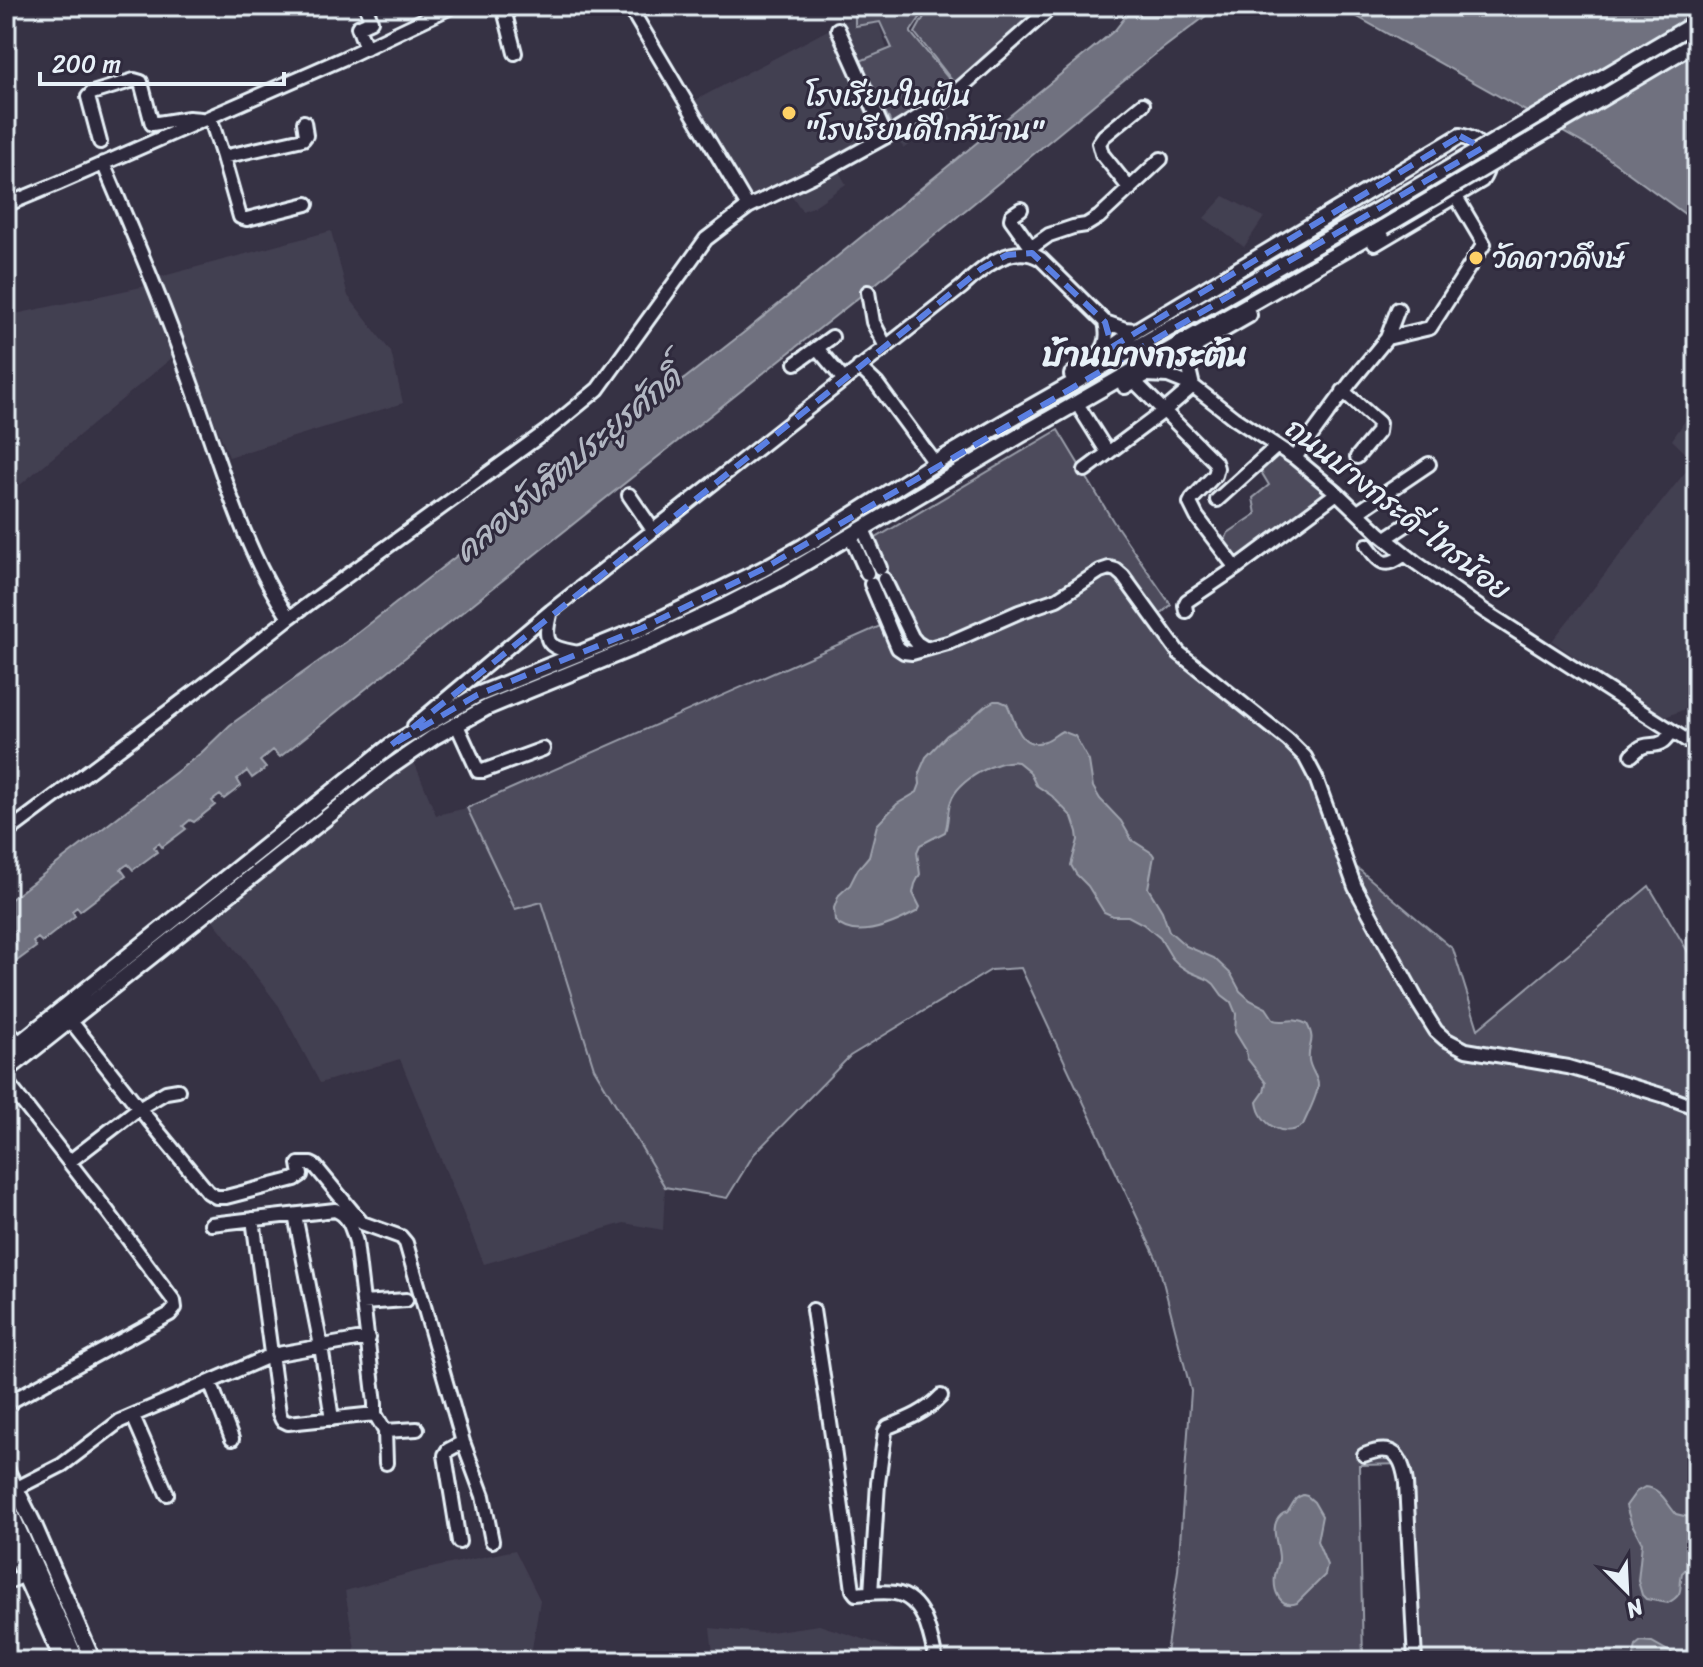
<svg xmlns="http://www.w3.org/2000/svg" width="1703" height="1667" font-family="Sriracha,'Playpen Sans Thai',sans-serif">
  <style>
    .built { fill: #433f51 }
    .green { fill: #4d4b5c; stroke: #9a9eaa; stroke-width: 2 }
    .water { fill: #70717f; stroke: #a0a4af; stroke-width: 2 }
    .pier { fill: #363244 }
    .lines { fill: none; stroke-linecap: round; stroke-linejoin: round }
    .minor-casing { stroke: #e8f1f8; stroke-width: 18 }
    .major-casing { stroke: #e8f1f8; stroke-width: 20 }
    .minor { stroke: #2f2a3d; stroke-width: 12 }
    .major { stroke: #2f2a3d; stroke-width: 14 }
    .major-bridge-casing { stroke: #e8f1f8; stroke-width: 20; stroke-linecap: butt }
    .major-bridge { stroke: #2f2a3d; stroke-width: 14 }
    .marked { fill: none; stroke: #5a7fe2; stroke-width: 6; stroke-dasharray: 16 10; stroke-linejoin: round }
    .poi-dot { fill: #ffd166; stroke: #2f2a3d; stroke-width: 3 }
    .labels { text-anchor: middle; stroke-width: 6; stroke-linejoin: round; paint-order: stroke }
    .poi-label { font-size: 30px; fill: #e8f1f8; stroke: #2f2a3d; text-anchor: start }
    .street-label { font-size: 30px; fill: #e8f1f8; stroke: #2f2a3d }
    .water-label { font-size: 32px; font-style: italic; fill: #b2b7c2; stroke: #2f2a3d }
    .quarter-label { font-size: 34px; font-weight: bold; fill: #e8f1f8; stroke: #2f2a3d }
  </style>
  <rect width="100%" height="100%" fill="#363244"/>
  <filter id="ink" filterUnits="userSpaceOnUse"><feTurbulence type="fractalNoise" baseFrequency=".0125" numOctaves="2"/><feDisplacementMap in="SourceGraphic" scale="16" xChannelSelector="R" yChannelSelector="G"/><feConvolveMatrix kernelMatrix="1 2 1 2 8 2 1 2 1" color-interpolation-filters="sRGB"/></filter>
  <g filter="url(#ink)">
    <path class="built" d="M873 6 890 58 861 77 884 126 823 163 750 199 694 101Z
      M945 108 952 119 904 148 896 139Z
      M837 168 846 184 813 207 802 211 791 194Z
      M1224 196 1264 217 1244 247 1204 218Z
      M331 231 348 296 391 352 403 403 229 457 156 278Z
      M146 286 174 356 20 485 12 464H6V316Z
      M1697 403V704L1663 718 1552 641 1694 461 1672 440Z
      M413 759 436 815 467 808 514 908 542 902 594 1068 665 1187 663 1230 624 1223 484 1264 400 1059 320 1083 279 1006 213 920Z
      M515 1550 540 1600 530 1661H357L345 1591 422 1570Z
      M819 1625 920 1657V1661H714L710 1628 762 1633Z"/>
    <path class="green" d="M871 6H925L926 9 911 31V33L954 85 946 93 893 127 860 61 892 48 880 22 855 26V15Z
      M930 6H1042L955 84 915 33Z
      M1058 430 1113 521 1171 605 1158 616 1194 662 1285 729 1298 742 1343 856 1453 949 1478 1029 1649 886 1697 967V1661H1416L1405 1464 1359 1465 1363 1661H1165L1178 1570 1191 1391 1158 1262 1021 968 991 970 850 1056 754 1154 727 1198 665 1187 594 1068 542 902 515 909 467 808 894 620 866 544Z
      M1278 449 1328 488 1316 502 1235 562 1222 547 1228 533 1256 514 1253 498 1269 485 1260 470Z"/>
    <path class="water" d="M1134 6H1219L1153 56 873 286 280 757 273 750 260 761 266 768 252 778 247 771 237 779 241 786 224 799 220 795 212 801 215 805 194 822 190 820 183 826 186 829 162 847 159 843 154 847 157 852 133 870 128 864 121 869 126 876 80 911 77 907 72 911 75 916 42 942 38 938 33 942 36 947 6 969V903L201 753 230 725 350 639 747 330 1115 30Z
      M1338 6H1697V223L1604 155Z
      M994 701H1000L1007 704C1015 719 1019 752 1045 741 1051 739 1056 734 1062 731L1075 736 1089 761 1093 787 1100 799 1121 821 1132 840 1152 853 1154 856 1148 888 1162 911 1169 931 1186 946 1214 958 1231 974 1240 991 1250 1000 1266 1008 1274 1020C1285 1024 1292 1016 1307 1024 1317 1043 1307 1043 1309 1060 1310 1069 1317 1076 1318 1084 1319 1093 1307 1115 1303 1125 1284 1139 1260 1125 1257 1102L1264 1092 1266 1083 1247 1058 1246 1050 1235 1032 1236 1014 1231 1002 1222 995 1214 984 1209 980 1188 971 1179 965 1172 958 1160 938 1143 924 1128 916H1113L1104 912 1088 886 1076 874 1071 865 1078 840 1077 832 1072 817 1052 796 1036 785 1029 771 1018 762C998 758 958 780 951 801 947 811 949 821 945 832L920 845 917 852 920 874 915 884 913 893 920 907 918 911C896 923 855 942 835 921L834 908 837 900 839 895 850 885 858 869 869 856 877 825 897 804 917 792 920 784 919 773 926 757 947 735 968 721 985 706Z
      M1645 1487C1661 1488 1666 1503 1676 1514L1697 1519V1561L1694 1570 1686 1569 1682 1573C1678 1588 1686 1593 1668 1603L1646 1599 1642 1595 1638 1581 1642 1543 1631 1522 1626 1506 1636 1492Z
      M1303 1495 1307 1496 1314 1502 1322 1516 1317 1541 1327 1565 1325 1575 1297 1603C1280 1609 1273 1591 1275 1576 1276 1570 1279 1564 1279 1558 1279 1544 1268 1527 1281 1515 1289 1508 1284 1518 1290 1508 1295 1501 1294 1498 1303 1495Z
      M1641 1641 1652 1642 1677 1656 1697 1655V1661H1633L1636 1645Z"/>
    <path class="pier" d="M1697 12V52L1559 134 1524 115Z"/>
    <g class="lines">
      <g class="minor-casing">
        <path id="minor" d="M503 6 515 53
          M629 6 748 207
          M838 29 886 136
          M366 48 358 27 371 21 366 6
          M210 117 223 157 240 217 247 219 307 204
          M100 142 88 97 92 93 134 80 141 82 152 124 189 118 201 119
          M223 157 303 139 306 135 304 122
          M103 163C134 236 165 308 191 383 219 460 243 550 289 618
          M1130 189 1102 154 1099 143 1104 136 1143 104
          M6 205 59 183 342 59 453 6
          M1021 209 1012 215 1011 219 1031 247
          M1025 252 1049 235 1073 227 1086 225 1099 217 1161 159
          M868 292 873 322 886 347
          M1387 338 1398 309
          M817 348 844 380
          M1098 355C1108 346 1108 334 1105 322
          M796 363 832 337
          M859 367 877 384 935 463
          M1147 375 1168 376 1193 386 1234 418 1295 458 1337 493 1380 534 1415 562 1486 612 1697 747
          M1134 381 1215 462 1217 468 1215 475 1192 499 1190 503 1197 517 1236 568
          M1193 386 1189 369 1197 346
          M1343 391 1379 423 1378 432 1357 457
          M1081 410 1108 453
          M1295 458 1350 383 1387 338 1430 328 1484 244 1455 195
          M1085 470 1164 411 1193 386
          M629 495 653 530
          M1217 500 1277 446
          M1358 512 1429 464
          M863 529 880 568
          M851 537 867 573
          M1386 538 1409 523
          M1367 545C1381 564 1385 569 1405 554
          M884 579 912 637 917 643 925 648
          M871 584 898 648 904 652 912 653 951 642 1019 612 1057 599 1100 571 1109 568 1116 570 1123 576 1179 653 1288 740 1305 757 1316 778 1355 887 1419 1004 1436 1031 1445 1039 1466 1050 1568 1067 1665 1096 1697 1108
          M551 611C542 644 547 648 580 653
          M1186 611 1185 605 1187 601 1236 568 1337 493
          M456 723 478 771H483L543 749
          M414 726 551 611 962 287C982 268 1013 241 1041 259L1105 322 1125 329 1137 330
          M1632 755C1647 739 1652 749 1663 742 1665 741 1671 733 1672 731
          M6 833 200 688 289 618 548 430 598 389 706 239 748 207 825 170 894 132 950 97 1045 13
          M6 1030 20 1043
          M6 1081 108 1212 174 1301 175 1308 170 1314 6 1404
          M178 1090 166 1092 139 1108 208 1192 216 1197H226L295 1179 301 1175 299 1164H311L315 1166 362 1223 401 1237 406 1243 463 1442 483 1496 492 1541
          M69 1162 139 1108 70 1020
          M295 1215 321 1346 332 1419
          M253 1219 279 1413 282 1420 288 1423 375 1414
          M211 1224 335 1210C349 1215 352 1229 356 1242L375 1403V1414L385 1431 417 1429
          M363 1303 406 1300
          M813 1310 834 1449 853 1590 856 1594C869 1593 883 1591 895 1593 925 1598 931 1637 936 1661
          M210 1382 232 1439
          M133 1416 167 1494
          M385 1431 386 1463
          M1364 1455C1394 1443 1402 1455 1406 1483L1415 1661
          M17 1488 62 1465 120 1421 272 1355 368 1338
          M459 1542 445 1455 448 1450 463 1442
          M6 1583 18 1578
          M871 1593 878 1483 885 1432 888 1427C908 1419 926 1412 941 1396"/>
      </g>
      <g class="major-casing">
        <path id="major" d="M1072 375 1137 330 1460 136C1482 140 1495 161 1481 180L1375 243
          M1125 386 1249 315
          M6 1054 390 746 477 695 642 628 763 569 804 546 935 463 1010 419 1376 211
          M6 1071 389 768 434 737 488 707 654 639 725 606 781 577 1021 435 1384 227
          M6 1469 34 1525 93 1661
          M6 1502 77 1661
          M6 1534 63 1661"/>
      </g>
      <use href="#minor" class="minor"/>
      <use href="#major" class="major"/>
      <g class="major-bridge-casing">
        <path id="major-bridge" d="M1376 211 1697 22
          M1384 227 1697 42"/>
      </g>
      <use href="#major-bridge" class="major-bridge"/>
    </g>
  </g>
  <path class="marked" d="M1460 136 1482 148 763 569 642 628 477 695 390 746 981 269 1007 255 1032 253 1105 322 1112 347Z"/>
  <g class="poi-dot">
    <circle cx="789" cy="113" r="8"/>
    <circle cx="1476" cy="258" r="8"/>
  </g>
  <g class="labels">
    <g class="poi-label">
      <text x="805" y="106">โรงเรียนในฝัน<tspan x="805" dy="34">"โรงเรียนดีใกล้บ้าน"</tspan></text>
      <text x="1492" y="268">วัดดาวดึงษ์</text>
    </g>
    <g class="street-label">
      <text transform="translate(1398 509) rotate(38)" y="10">ถนนบางกระดี่-ไทรน้อย</text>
    </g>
    <g class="water-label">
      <text transform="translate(567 464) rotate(-40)" y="11">คลองรังสิตประยูรศักดิ์</text>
    </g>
    <g class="quarter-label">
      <text x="1145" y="366">บ้านบางกระต้น</text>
    </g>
  </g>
  <rect width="1703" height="1667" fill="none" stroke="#2f2a3d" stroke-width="32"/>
  <rect x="16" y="16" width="1671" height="1635" fill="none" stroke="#e8f1f8" stroke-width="3" filter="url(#ink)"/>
  <g transform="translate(1627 1591) rotate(156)" stroke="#2f2a3d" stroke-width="6" paint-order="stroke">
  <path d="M0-6L14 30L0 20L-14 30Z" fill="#e8f1f8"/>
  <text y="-12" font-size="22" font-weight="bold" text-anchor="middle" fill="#e8f1f8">N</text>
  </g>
  <path d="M40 72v12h244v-12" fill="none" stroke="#e8f1f8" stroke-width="4"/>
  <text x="52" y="72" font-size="24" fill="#e8f1f8" stroke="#2f2a3d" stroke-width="6" paint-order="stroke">200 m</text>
</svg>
